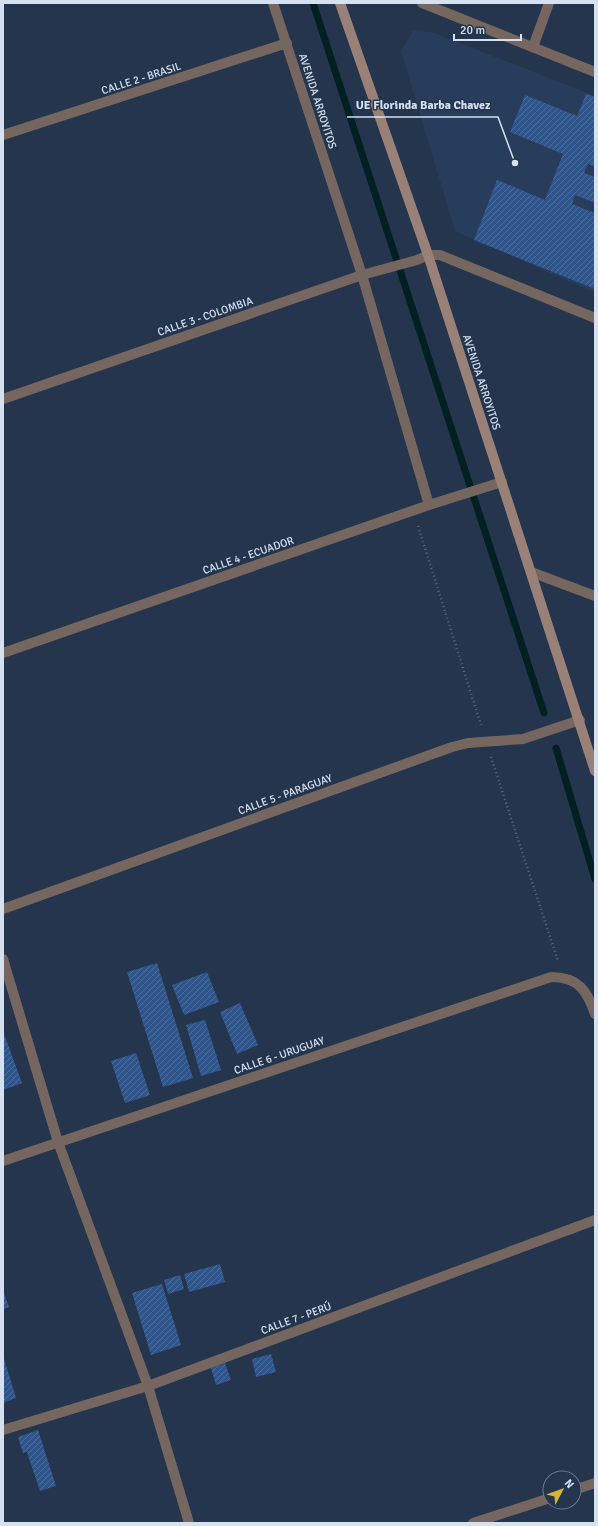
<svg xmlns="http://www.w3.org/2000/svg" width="598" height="1526" font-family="Signika,sans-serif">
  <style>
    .built { fill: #273d5b }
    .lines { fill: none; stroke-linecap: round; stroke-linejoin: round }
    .stream { stroke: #002021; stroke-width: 7 }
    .building { fill: url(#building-hatch) }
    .path { stroke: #5a697f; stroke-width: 2.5; stroke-dasharray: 1 3; stroke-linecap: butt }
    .street { stroke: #756660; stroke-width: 10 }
    .secondary { stroke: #998177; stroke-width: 10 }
    .labels { text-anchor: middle; stroke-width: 3; stroke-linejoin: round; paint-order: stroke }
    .street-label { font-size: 11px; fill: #d5e0f0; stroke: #24354d }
    .leader { fill: none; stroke: #d5e0f0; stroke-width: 1.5 }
    .callout-dot { fill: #d5e0f0; stroke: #24354d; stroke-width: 1.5 }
    .callout-label { font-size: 12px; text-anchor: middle; font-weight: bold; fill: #d5e0f0; stroke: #24354d; stroke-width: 3; stroke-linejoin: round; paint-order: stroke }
  </style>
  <defs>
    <pattern id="building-hatch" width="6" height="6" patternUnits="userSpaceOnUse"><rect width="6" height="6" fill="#30558a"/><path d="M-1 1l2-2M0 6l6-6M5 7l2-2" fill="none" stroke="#4d6d9b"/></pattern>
  </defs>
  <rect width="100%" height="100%" fill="#24354d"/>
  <path class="built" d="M413 31 432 32 595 96V293L455 231 401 51Z"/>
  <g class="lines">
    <path class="stream" d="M313 3 544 713
      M556 748 595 879"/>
  </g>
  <path class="building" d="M586 94 595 97V167L588 164 584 173 595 177V203L575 195 572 204 595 213V289L474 240 497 180 545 200 563 154 510 132 525 95 577 116Z
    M157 963 193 1078 163 1087 127 972Z
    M207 972 219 1002 184 1015 172 985Z
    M240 1003 258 1045 237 1054 220 1012Z
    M205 1020 221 1070 201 1076 186 1025Z
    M3 1031 22 1083 3 1090Z
    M136 1053 150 1095 125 1103 111 1061Z
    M220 1264 225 1282 189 1292 184 1274Z
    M180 1275 184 1289 168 1294 164 1280Z
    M162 1284 181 1345 151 1355 132 1293Z
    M3 1290 9 1307 3 1309Z
    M271 1354 276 1372 256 1377 252 1359Z
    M3 1355 16 1398 3 1403Z
    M225 1363 231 1380 216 1385 211 1368Z
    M38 1430 56 1486 40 1491 27 1452 23 1453 18 1437Z"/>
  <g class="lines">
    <path class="path" d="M418 526 481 725
      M491 757 558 961"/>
    <path class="street" d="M273 3 362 275 429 505
      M422 3 595 72
      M533 47 549 3
      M3 135 287 43
      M3 399 362 275 417 260 428 255H440L595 318
      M531 572 595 596
      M3 653 429 505 502 482
      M3 909 452 747 468 743 523 739 580 720
      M3 959 58 1142 148 1386 189 1523
      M3 1161 551 977C578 977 587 990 595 1014
      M3 1430 148 1386 595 1220
      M574 1490 595 1483
      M473 1523 550 1498"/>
    <path class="secondary" d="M340 3 428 255 595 771"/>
  </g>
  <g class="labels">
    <g class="street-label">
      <text transform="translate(141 78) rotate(-18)" y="4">CALLE 2 - BRASIL</text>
      <text transform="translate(318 101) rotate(72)" y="4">AVENIDA ARROYITOS</text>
      <text transform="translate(205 316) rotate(-19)" y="4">CALLE 3 - COLOMBIA</text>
      <text transform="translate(482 382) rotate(72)" y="4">AVENIDA ARROYITOS</text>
      <text transform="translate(248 555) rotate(-19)" y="4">CALLE 4 - ECUADOR</text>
      <text transform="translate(285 794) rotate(-20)" y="4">CALLE 5 - PARAGUAY</text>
      <text transform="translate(279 1055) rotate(-19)" y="4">CALLE 6 - URUGUAY</text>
      <text transform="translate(296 1318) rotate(-20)" y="4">CALLE 7 - PERÚ</text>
    </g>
  </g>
  <path class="leader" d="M515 163L498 117H347"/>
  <circle class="callout-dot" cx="515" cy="163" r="4"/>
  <g class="callout-label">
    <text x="423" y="109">UE Florinda Barba Chavez</text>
  </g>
  <rect width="598" height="1526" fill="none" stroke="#d5e0f0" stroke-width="8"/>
  <g transform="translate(562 1490) rotate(49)"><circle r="19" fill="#24354d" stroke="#6b798e"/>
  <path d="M0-3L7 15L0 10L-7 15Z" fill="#dcb233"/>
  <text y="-6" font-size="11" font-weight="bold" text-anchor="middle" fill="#d5e0f0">N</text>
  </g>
  <path d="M454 34v6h67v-6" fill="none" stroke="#d5e0f0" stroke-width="2"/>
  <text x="460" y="34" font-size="12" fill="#d5e0f0" stroke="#24354d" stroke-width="3" paint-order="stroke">20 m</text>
</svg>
